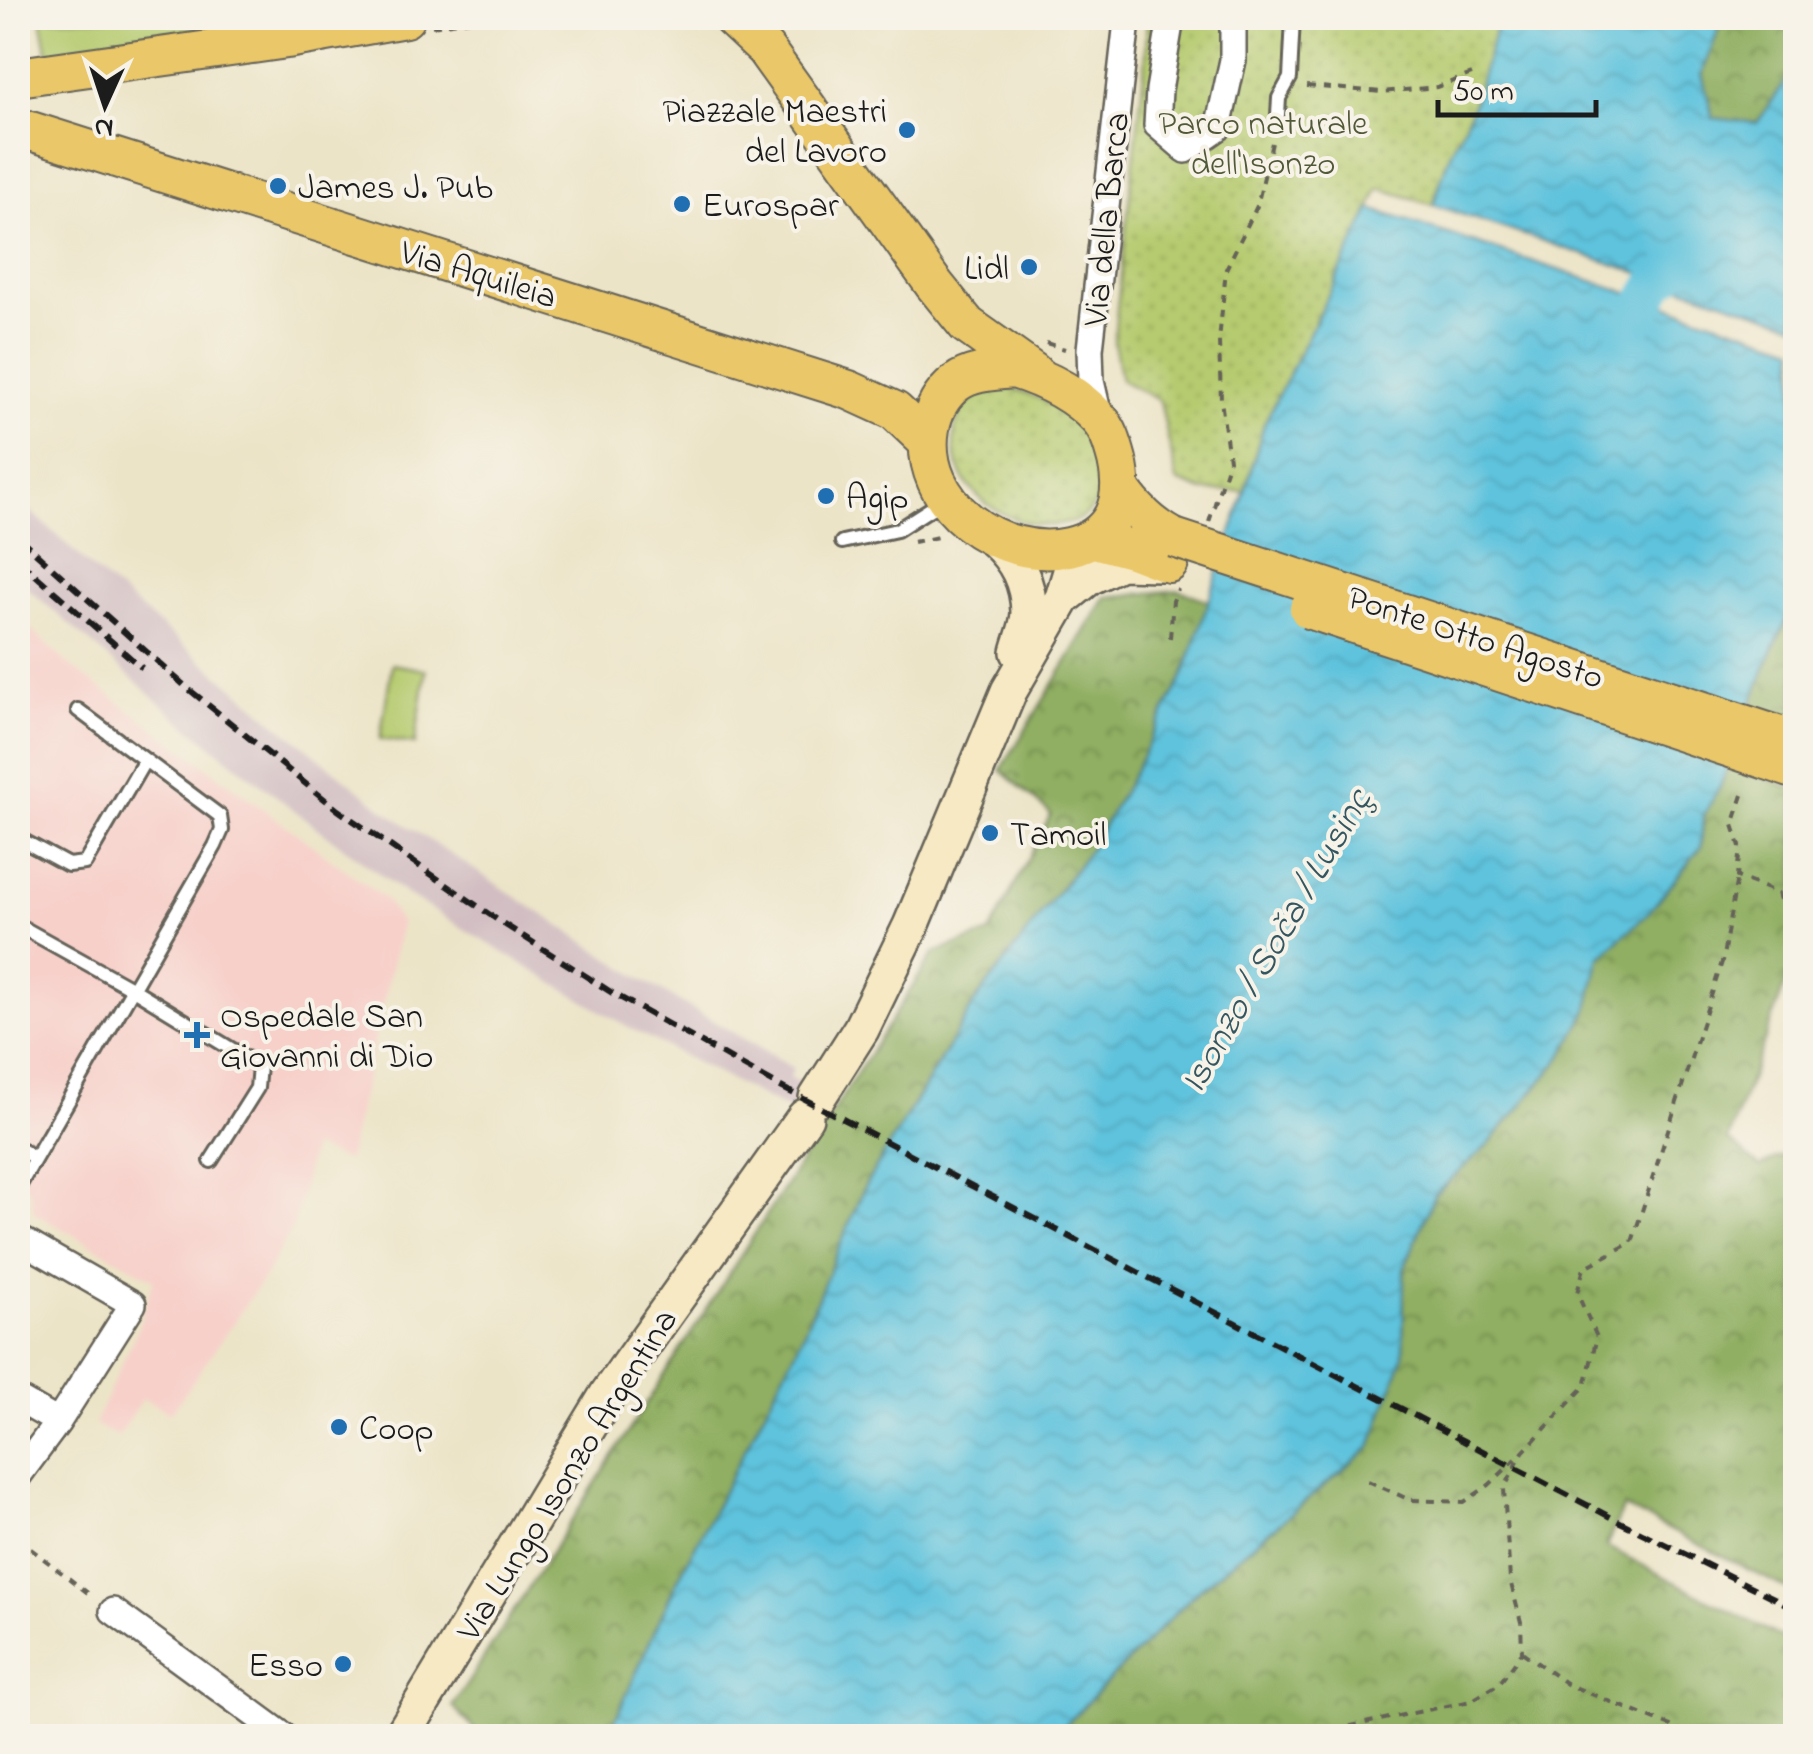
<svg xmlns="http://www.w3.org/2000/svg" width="1813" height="1754" font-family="'Indie Flower',sans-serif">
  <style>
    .built { fill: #f7d0ca }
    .railway { fill: #d2bec2 }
    .grass { fill: url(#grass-dots); stroke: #697446; stroke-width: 2.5 }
    .forest { fill: url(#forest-crowns); stroke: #56663f; stroke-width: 2.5 }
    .pitch { fill: #b6cb6f; stroke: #697446; stroke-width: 2.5 }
    .water { fill: url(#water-waves); stroke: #3e707c; stroke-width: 2.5 }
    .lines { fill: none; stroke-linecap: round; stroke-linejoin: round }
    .river { stroke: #5fc3dd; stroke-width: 38 }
    .lane-casing { stroke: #656258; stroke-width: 18 }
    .street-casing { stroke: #656258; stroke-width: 30 }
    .secondary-casing { stroke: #656258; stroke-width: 40 }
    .primary-casing { stroke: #656258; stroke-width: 42 }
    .path { stroke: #656258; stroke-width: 4; stroke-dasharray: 8 8; stroke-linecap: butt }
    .lane { stroke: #fff; stroke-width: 12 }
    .street { stroke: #fff; stroke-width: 25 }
    .secondary { stroke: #f7e9c3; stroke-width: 35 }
    .primary { stroke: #eac769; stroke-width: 38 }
    .rail { stroke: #1c1c1c; stroke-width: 6; stroke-dasharray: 15 8; stroke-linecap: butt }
    .primary-bridge-casing { stroke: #656258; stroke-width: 42; stroke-linecap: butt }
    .primary-bridge { stroke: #eac769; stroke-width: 38 }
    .poi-dot { fill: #1f6fb2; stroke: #f7f3e8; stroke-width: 4 }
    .labels { text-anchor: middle; stroke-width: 8; stroke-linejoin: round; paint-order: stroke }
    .poi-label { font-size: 35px; fill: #1c1c1c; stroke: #f7f3e8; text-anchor: start }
    .park-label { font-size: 35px; fill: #525939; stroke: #f7f3e8 }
    .street-label { font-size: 35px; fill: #1c1c1c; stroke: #f7f3e8 }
    .water-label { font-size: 38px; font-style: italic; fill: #335660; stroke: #f7f3e8 }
  </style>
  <defs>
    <pattern id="grass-dots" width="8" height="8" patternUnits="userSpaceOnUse" patternTransform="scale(2.5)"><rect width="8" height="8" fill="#b6cb6f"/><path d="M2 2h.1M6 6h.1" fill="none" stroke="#9cae60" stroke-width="1.8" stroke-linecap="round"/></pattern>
    <pattern id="forest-crowns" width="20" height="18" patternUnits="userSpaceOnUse" patternTransform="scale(2.5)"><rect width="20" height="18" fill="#90af62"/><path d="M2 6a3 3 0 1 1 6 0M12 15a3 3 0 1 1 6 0" fill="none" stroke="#758e50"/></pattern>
    <pattern id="water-waves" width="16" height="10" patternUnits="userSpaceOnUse" patternTransform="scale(2.5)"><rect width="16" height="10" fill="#5fc3dd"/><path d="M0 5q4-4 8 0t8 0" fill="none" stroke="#52a7bd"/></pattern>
  </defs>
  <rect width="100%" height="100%" fill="#f7f3e8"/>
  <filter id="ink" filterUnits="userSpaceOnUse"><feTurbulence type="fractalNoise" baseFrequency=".01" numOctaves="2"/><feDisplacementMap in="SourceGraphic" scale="20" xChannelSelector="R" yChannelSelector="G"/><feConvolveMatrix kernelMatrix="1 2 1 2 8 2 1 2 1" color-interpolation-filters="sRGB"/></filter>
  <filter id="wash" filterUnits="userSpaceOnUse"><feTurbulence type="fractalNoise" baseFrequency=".0048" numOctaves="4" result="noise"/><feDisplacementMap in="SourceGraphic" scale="40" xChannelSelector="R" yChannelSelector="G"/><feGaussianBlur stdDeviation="2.25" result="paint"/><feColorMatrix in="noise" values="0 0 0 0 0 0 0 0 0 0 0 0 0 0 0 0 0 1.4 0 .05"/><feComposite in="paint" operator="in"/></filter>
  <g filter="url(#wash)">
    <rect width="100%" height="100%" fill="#ece4c7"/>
    <path class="built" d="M18 618 70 666 386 900 401 924 347 1161 312 1147 293 1225 267 1273 171 1413 142 1398 118 1436 94 1425 137 1331 154 1279 34 1213 30 1190 18 1183Z"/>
    <path class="railway" d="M18 499 93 569 277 724 388 813 643 980 793 1068 790 1078 812 1087 796 1114 626 1026 409 896 307 820 187 726 18 580Z"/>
    <path class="grass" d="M1147 18H1499L1471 111 1449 156 1433 205 1379 188 1354 247 1264 424 1245 491H1203L1177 481 1160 401 1121 380 1114 343 1116 317 1146 55Z
      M1014 389C1041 397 1067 410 1085 432 1092 440 1095 450 1097 460 1106 495 1095 522 1056 525 1023 528 988 511 968 485 945 454 948 401 991 391 998 389 1007 389 1014 389Z"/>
    <path class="forest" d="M1723 18H1795V68L1757 123 1712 118 1702 74Z
      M1179 590 1209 601 1184 675 1127 785 1090 849 975 1002 865 1186 796 1350 675 1585 608 1736H480L453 1706 934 953 990 933 1051 814 1001 770 1106 597Z
      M1795 602V723L1784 720 1759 776 1795 789V981L1787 979 1728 1140 1760 1167 1795 1149V1593L1624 1507 1606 1546 1795 1645V1736H1426L1403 1733 1399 1736H1054L1196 1592 1371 1447 1403 1357 1404 1269 1434 1195 1489 1144 1561 1058 1587 1012 1599 957 1649 912 1701 847 1703 816 1720 787 1768 660Z"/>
    <path class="pitch" d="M41 18H250L236 23 48 55Z
      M392 664 426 670 415 744 380 739Z"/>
    <path class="water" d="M1499 18H1723L1702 74 1713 118 1757 123 1795 68V324L1433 205 1449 156 1471 111Z
      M1371 209 1795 347V602L1768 660 1720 787 1703 816 1701 847 1649 912 1600 957 1587 1012 1561 1058 1489 1144 1434 1195 1404 1269 1403 1357 1371 1447 1196 1592 1054 1736H608L675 1585 796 1350 865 1186 975 1002 1090 849 1127 785 1184 675 1245 491 1264 424Z"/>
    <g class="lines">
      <path class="river" d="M1622 343 1658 281 1700 248"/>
    </g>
  </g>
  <g filter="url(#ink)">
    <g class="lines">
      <g class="lane-casing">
        <path id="lane" d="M1278 115 1279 98 1290 78 1293 18
          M842 542 897 530 944 500
          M18 838 68 865 85 863 145 760
          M18 925 133 989 259 1066 257 1088 211 1161
          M18 1148 35 1158
          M18 1188 215 846 222 830 220 816 78 710"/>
      </g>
      <g class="street-casing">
        <path id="street" d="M1171 18 1159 90 1157 125 1186 150 1218 128 1233 60V18
          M1100 420 1091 381 1090 349 1126 30 1124 18
          M18 1238 133 1304 58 1422 18 1476
          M18 1399 58 1422
          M113 1611 284 1736"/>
      </g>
      <g class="secondary-casing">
        <path id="secondary" d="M995 540C1017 560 1028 582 1029 612 1029 625 1022 640 1019 652
          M1063 598 1089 577 1120 562 1161 563
          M817 1098 861 1029 911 926 1009 691 1063 598 1079 545
          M402 1736 608 1394 805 1117"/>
      </g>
      <g class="primary-casing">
        <path id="primary" d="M732 18 765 49 933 283 967 325 1033 372
          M18 77 287 39 405 18
          M18 127 849 390 895 411 928 442
          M1014 369C1046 379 1075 393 1098 418 1109 430 1113 445 1117 460 1127 502 1113 537 1069 547 1000 562 917 504 930 428 933 411 941 395 956 383 972 371 994 371 1014 369Z
          M1120 488C1134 509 1151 526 1174 538
          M1094 539 1135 550 1169 563
          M1767 760 1796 770"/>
      </g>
      <path class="path" d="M432 26 482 18
        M1307 86 1382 92 1437 87 1472 74
        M1046 343 1065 349
        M1209 522 1229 460 1221 400 1219 341 1226 269 1257 206 1275 130
        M913 542 943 536
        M1170 638 1173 601 1178 589
        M1743 795 1733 825 1740 846 1737 877 1778 893 1796 959
        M1368 1481 1410 1500 1464 1502 1489 1485 1520 1455
        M18 1539 93 1597
        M1522 1652 1567 1684 1695 1736
        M1303 1736 1471 1701 1499 1684 1522 1652 1521 1622 1510 1580 1504 1489 1523 1452 1585 1386 1597 1337 1577 1293 1584 1268 1632 1242 1722 962 1737 877"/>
      <use href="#lane" class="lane"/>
      <use href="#street" class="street"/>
      <use href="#secondary" class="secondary"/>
      <use href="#primary" class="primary"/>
      <path class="rail" d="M18 537 186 687 338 810 499 921 614 994 777 1085 1618 1521 1796 1609
        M18 560 142 668"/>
      <g class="primary-bridge-casing">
        <path id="primary-bridge" d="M1174 538 1777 735
          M1309 609 1767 760"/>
      </g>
      <use href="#primary-bridge" class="primary-bridge"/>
    </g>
  </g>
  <g class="poi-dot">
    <circle cx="907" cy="130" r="10"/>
    <circle cx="278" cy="186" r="10"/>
    <circle cx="682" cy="204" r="10"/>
    <circle cx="1029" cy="267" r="10"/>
    <circle cx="826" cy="496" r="10"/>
    <circle cx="990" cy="833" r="10"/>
    <path d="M192 1020h10v10h10v10h-10v10h-10v-10h-10v-10h10z"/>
    <circle cx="339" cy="1427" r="10"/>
    <circle cx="343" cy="1664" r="10"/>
  </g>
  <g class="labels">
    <g class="poi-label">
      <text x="887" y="122" text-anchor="end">Piazzale Maestri<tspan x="887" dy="40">del Lavoro</tspan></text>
      <text x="298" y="198">James J. Pub</text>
      <text x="702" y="216">Eurospar</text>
      <text x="1009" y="279" text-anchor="end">Lidl</text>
      <text x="846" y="508">Agip</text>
      <text x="1010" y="845">Tamoil</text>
      <text x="220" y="1027">Ospedale San<tspan x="220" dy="40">Giovanni di Dio</tspan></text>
      <text x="359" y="1439">Coop</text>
      <text x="323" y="1676" text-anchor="end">Esso</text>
    </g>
    <g class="park-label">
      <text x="1263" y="134">Parco naturale<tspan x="1263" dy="40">dell'Isonzo</tspan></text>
    </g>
    <g class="street-label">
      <text transform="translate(1105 219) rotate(-84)" y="12">Via della Barca</text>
      <text transform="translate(479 273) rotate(17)" y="12">Via Aquileia</text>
      <text transform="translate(1476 636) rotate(18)" y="12">Ponte Otto Agosto</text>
      <text transform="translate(566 1474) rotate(-58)" y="12">Via Lungo Isonzo Argentina</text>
    </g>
    <g class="water-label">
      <text transform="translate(1274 940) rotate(-60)" y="13">Isonzo / Soča / Lusinç</text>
    </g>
  </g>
  <rect width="1813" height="1754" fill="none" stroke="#f7f3e8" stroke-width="60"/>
  <g transform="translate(105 105) rotate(183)" stroke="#f7f3e8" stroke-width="8" paint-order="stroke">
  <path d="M0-8L18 38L0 25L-18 38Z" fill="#1c1c1c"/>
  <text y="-15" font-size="28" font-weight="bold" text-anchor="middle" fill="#1c1c1c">N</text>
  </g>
  <path d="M1438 100v15h158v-15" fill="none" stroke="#1c1c1c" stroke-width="5"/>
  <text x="1453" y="100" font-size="30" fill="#1c1c1c" stroke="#f7f3e8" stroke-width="8" paint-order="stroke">50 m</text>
</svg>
